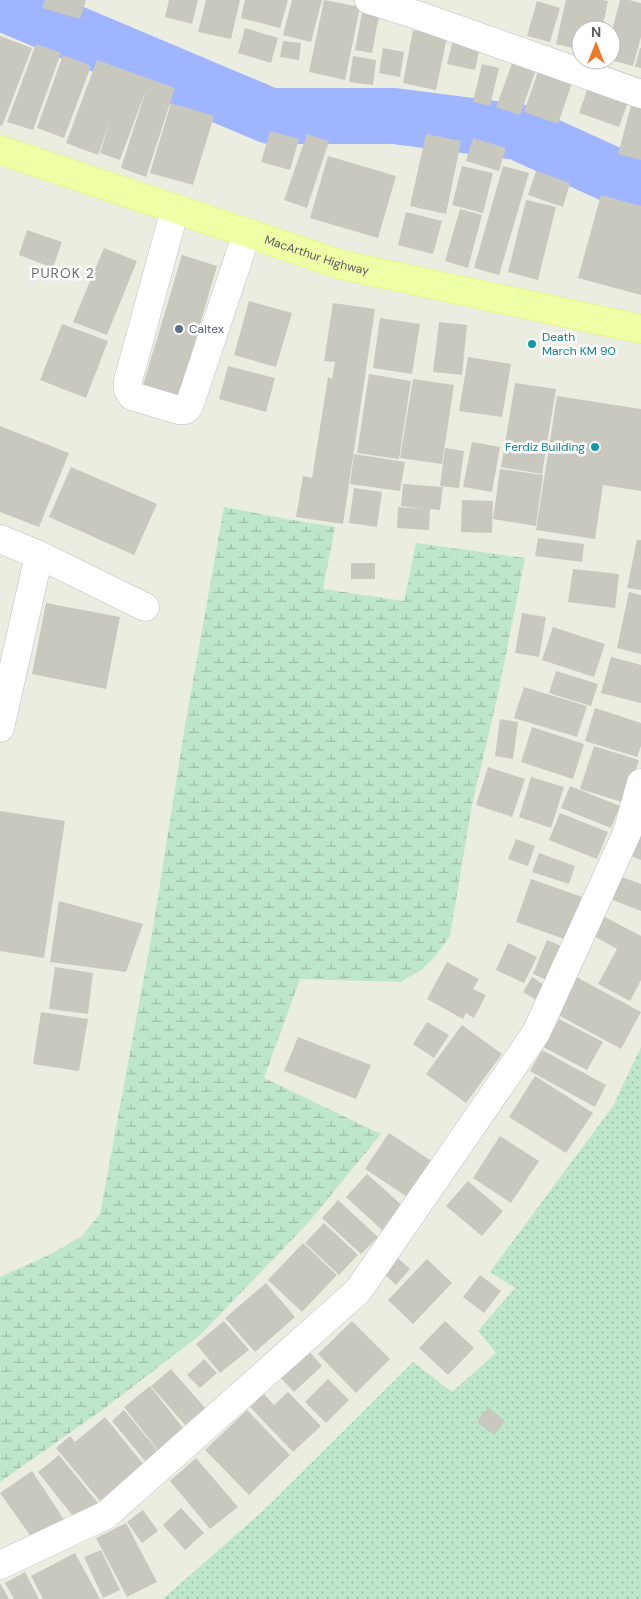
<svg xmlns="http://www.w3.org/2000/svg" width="641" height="1599" font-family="'DM Sans',sans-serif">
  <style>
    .grass { fill: url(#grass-dots) }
    .wetland { fill: url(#wetland-marsh) }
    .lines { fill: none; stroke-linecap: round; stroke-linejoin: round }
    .river { stroke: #a0b5ff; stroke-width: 56 }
    .building { fill: #c8c8be }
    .minor-casing { stroke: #bebec5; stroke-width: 29 }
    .major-casing { stroke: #ebf454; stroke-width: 29 }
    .minor { stroke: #fff; stroke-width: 28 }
    .major { stroke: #efffa5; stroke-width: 28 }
    .service-dot { fill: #5c6f8a; stroke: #fff; stroke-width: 2 }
    .culture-dot { fill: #0f9aa8; stroke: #fff; stroke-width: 2 }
    .labels { text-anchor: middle; stroke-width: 5; stroke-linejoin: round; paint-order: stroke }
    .street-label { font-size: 12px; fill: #5a5b63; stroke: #fff }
    .service-label { font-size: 12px; fill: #4e5e75; stroke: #fff; text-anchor: start }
    .culture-label { font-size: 12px; fill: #0d838f; stroke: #fff; text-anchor: start }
    .neighbourhood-label { font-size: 14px; letter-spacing: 1px; fill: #6b6d75; stroke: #fff }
  </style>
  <defs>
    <pattern id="grass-dots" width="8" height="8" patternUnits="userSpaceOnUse" patternTransform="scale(1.25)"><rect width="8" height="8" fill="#bde6cb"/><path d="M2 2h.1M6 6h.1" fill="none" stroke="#9dbda8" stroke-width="1.8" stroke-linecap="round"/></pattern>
    <pattern id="wetland-marsh" width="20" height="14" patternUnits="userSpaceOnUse" patternTransform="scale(1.25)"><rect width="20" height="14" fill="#bde6cb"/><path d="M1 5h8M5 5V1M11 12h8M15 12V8" fill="none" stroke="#9dbda8"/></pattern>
  </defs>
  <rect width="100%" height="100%" fill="#ecede1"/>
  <path class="grass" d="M641 1047V1599H163L264 1510 413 1362 452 1392 496 1353 478 1331 515 1288 490 1272 613 1106Z"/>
  <path class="wetland" d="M224 507 287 519 335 527 323 589 404 601 416 543 525 558 498 694 472 805 450 936 437 954 423 969 400 982 300 979 264 1078 381 1134 308 1223 200 1335 105 1408 0 1482V1277L53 1253 82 1236 100 1214 152 934 185 726Z"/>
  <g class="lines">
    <path class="river" d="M0 2 270 116H394L518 132 641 188"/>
  </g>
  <path class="building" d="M45 0H86L80 19 42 8Z
    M169 0H198L192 24 165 17Z
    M206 0H240L231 39 198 32Z
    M245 0H288L280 28 241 18Z
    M292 0H322L311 42 283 35Z
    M324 0 360 7 345 80 309 72Z
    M566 0H602L608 1 602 30H581V50L556 44Z
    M620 0H629L641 3V37L633 66 611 60V34Z
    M537 1 560 8 550 42 527 36Z
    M362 13 379 16 372 53 355 50Z
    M245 28 278 38 271 63 238 53Z
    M413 30 447 37 436 90 403 83Z
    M0 36 32 48 2 126 0 125Z
    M453 40 480 47 475 70 447 64Z
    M283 41 301 43 299 60 280 57Z
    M36 44 61 53 33 130 7 122Z
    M383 48 404 52 400 77 379 73Z
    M640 48H641V68L635 67Z
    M63 55 91 66 64 138 37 128Z
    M353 56 376 60 373 85 349 82Z
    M514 58 537 67 520 115 496 107Z
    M97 60 175 88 146 177 121 168 147 87 120 160 100 153 111 118 98 155 66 143Z
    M482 64 499 68 490 106 473 102Z
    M539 69 573 80 558 124 524 112Z
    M589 85 629 99 619 127 579 113Z
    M171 103 214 116 193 185 150 173Z
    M631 106 641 109V160L618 154Z
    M270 131 299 139 290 170 261 162Z
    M307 134 329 141 307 208 284 200Z
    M426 134 461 141 446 214 410 206Z
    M473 138 506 148 499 171 466 161Z
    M328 156 396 176 378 238 310 218Z
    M462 166 493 173 483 213 452 205Z
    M503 166 529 173 499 275 474 268Z
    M536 171 570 183 563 207 528 195Z
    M601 195 641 206V295L578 278Z
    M526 200 556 207 538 280 508 272Z
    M460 209 482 215 468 268 445 261Z
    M406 212 442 221 433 254 398 245Z
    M27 230 62 242 53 268 19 255Z
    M104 248 137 261 107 335 73 322Z
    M182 255 217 266 177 403 141 392Z
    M249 301 292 313 276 367 234 355Z
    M333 303 375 309 343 524 296 517 303 476 312 478 328 377 332 379 335 362 324 361Z
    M380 318 420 324 412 374 373 368Z
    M439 322 467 325 462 375 433 372Z
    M62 324 108 341 86 398 40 380Z
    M468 357 511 364 502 417 459 411Z
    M228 366 275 378 266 412 219 399Z
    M369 374 411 381 399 459 357 453Z
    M413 379 454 385 442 464 400 458Z
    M515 383 556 389 542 474 501 467Z
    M557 396 641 409V491L603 485 595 539 536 530Z
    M0 426 69 453 39 527 0 512Z
    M472 442 500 447 492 492 463 487Z
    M445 448 464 451 459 488 440 486Z
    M354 454 405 462 400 491 350 484Z
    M71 467 157 504 134 555 49 517Z
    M500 469 543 475 536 526 493 519Z
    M403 484 443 487 440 510 430 509 429 530 397 528 398 507 423 509 401 506Z
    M354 488 382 492 377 527 349 523Z
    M462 500 493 501 492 533 461 532Z
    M538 538 584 544 582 562 535 556Z
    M637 540H641V590L627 588Z
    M351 563H375V579H351Z
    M573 569 619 574 615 608 568 602Z
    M629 592 641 595V654L617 648Z
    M46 603 120 617 106 689 32 674Z
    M522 613 546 617 539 657 515 653Z
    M553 627 605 644 594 677 542 660Z
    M611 657 641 665V703L601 693Z
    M556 671 598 684 591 706 549 693Z
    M524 687 587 706 577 737 514 718Z
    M595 708 641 723V746L637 757 585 741Z
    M500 719 518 722 513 759 495 756Z
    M532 727 584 744 573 779 521 762Z
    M594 746 639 760 625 803 580 789Z
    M488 767 525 779 512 817 476 805Z
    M531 777 564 787 551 828 519 817Z
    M570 786 620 806 611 828 561 808Z
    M0 811 65 821 44 958 0 951Z
    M560 813 608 832 597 859 549 840Z
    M641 831V860L631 856Z
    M516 839 535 846 528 866 508 859Z
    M539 853 575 866 569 884 532 872Z
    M619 876 641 884V911L610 899Z
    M531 879 585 898 570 941 516 922Z
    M59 901 143 924 126 972 50 962Z
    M603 916 641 936V980L630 1001 598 984 617 949 592 935Z
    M547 940 564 947 549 981 533 974Z
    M508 943 537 957 524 983 496 970Z
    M447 962 479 979 473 989 486 995 474 1018 466 1013 463 1019 427 999Z
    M55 967 93 973 88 1014 49 1009Z
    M571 974 641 1012 621 1049 551 1011Z
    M532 977 546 986 538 1001 523 992Z
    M41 1012 88 1019 79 1071 33 1064Z
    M559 1019 603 1042 587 1070 543 1047Z
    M427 1022 449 1035 434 1058 413 1044Z
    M462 1025 502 1054 466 1103 426 1074Z
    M298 1037 371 1065 356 1099 284 1071Z
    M542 1050 606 1085 595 1107 530 1071Z
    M535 1076 593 1113 566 1153 509 1117Z
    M389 1133 433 1162 409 1198 365 1169Z
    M500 1136 539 1161 511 1203 473 1178Z
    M367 1174 404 1207 382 1230 346 1197Z
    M468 1181 503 1211 482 1236 446 1206Z
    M338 1200 378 1237 361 1254 322 1218Z
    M324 1223 358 1255 339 1275 305 1243Z
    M303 1243 337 1275 302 1312 268 1280Z
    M393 1254 410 1269 396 1285 380 1270Z
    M427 1259 452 1283 413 1324 388 1300Z
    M480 1275 501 1291 484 1313 463 1297Z
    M266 1283 295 1317 255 1352 225 1318Z
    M224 1321 249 1350 220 1373 196 1344Z
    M352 1321 390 1359 356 1393 318 1354Z
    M445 1321 474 1348 448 1375 419 1348Z
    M306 1348 322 1366 294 1392 277 1374Z
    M204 1359 217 1373 200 1388 187 1375Z
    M171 1369 205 1408 185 1425 151 1386Z
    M328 1379 349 1400 326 1423 305 1402Z
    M150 1386 184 1429 158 1450 124 1407Z
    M288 1392 321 1426 293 1452 250 1407 264 1394 274 1405Z
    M488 1407 505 1421 494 1435 477 1422Z
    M124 1410 158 1451 145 1461 112 1421Z
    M247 1410 290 1455 249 1495 205 1450Z
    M105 1417 144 1465 100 1501 56 1448 70 1436 75 1442Z
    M59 1455 98 1503 76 1520 38 1472Z
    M196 1458 238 1507 210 1529 170 1481Z
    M32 1471 65 1521 35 1542 0 1493Z
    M181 1508 204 1533 185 1550 163 1525Z
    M143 1510 158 1531 142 1543 127 1522Z
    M126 1523 157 1582 127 1597 96 1538Z
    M101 1550 120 1590 103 1598 84 1557Z
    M75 1553 100 1599H43L31 1576Z
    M25 1572 39 1599H14L5 1583Z
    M0 1583 9 1599H0Z"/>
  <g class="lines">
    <g class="minor-casing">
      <path id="minor" d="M369 0 417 15 641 94
        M175 209 128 381V389L132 396 179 410H185L189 406 247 233
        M0 539 39 555 145 607
        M0 728 39 555
        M0 1565 106 1515 358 1291 536 1033 627 833 641 783"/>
    </g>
    <g class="major-casing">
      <g id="major">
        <path id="s1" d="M0 150 342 265 641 329"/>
      </g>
    </g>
    <use href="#minor" class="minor"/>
    <use href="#major" class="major"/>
  </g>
  <circle class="service-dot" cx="179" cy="329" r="5"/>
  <g class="culture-dot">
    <circle cx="532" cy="344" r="5"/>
    <circle cx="595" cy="447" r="5"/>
  </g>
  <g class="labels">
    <g class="street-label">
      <text dy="4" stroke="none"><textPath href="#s1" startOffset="334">MacArthur Highway</textPath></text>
    </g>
    <g class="service-label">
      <text x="189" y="333">Caltex</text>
    </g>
    <g class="culture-label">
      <text x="542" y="341">Death<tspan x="542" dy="14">March KM 90</tspan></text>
      <text x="585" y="451" text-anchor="end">Ferdiz Building</text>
    </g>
    <g class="neighbourhood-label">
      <text x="63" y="278">PUROK 2</text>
    </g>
  </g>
  <g transform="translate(596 45)"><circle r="24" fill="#ffffff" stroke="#bdbdc1"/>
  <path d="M0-4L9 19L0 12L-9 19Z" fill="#ed7a28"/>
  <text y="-8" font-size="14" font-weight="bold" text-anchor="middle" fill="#5a5b63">N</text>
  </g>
</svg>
